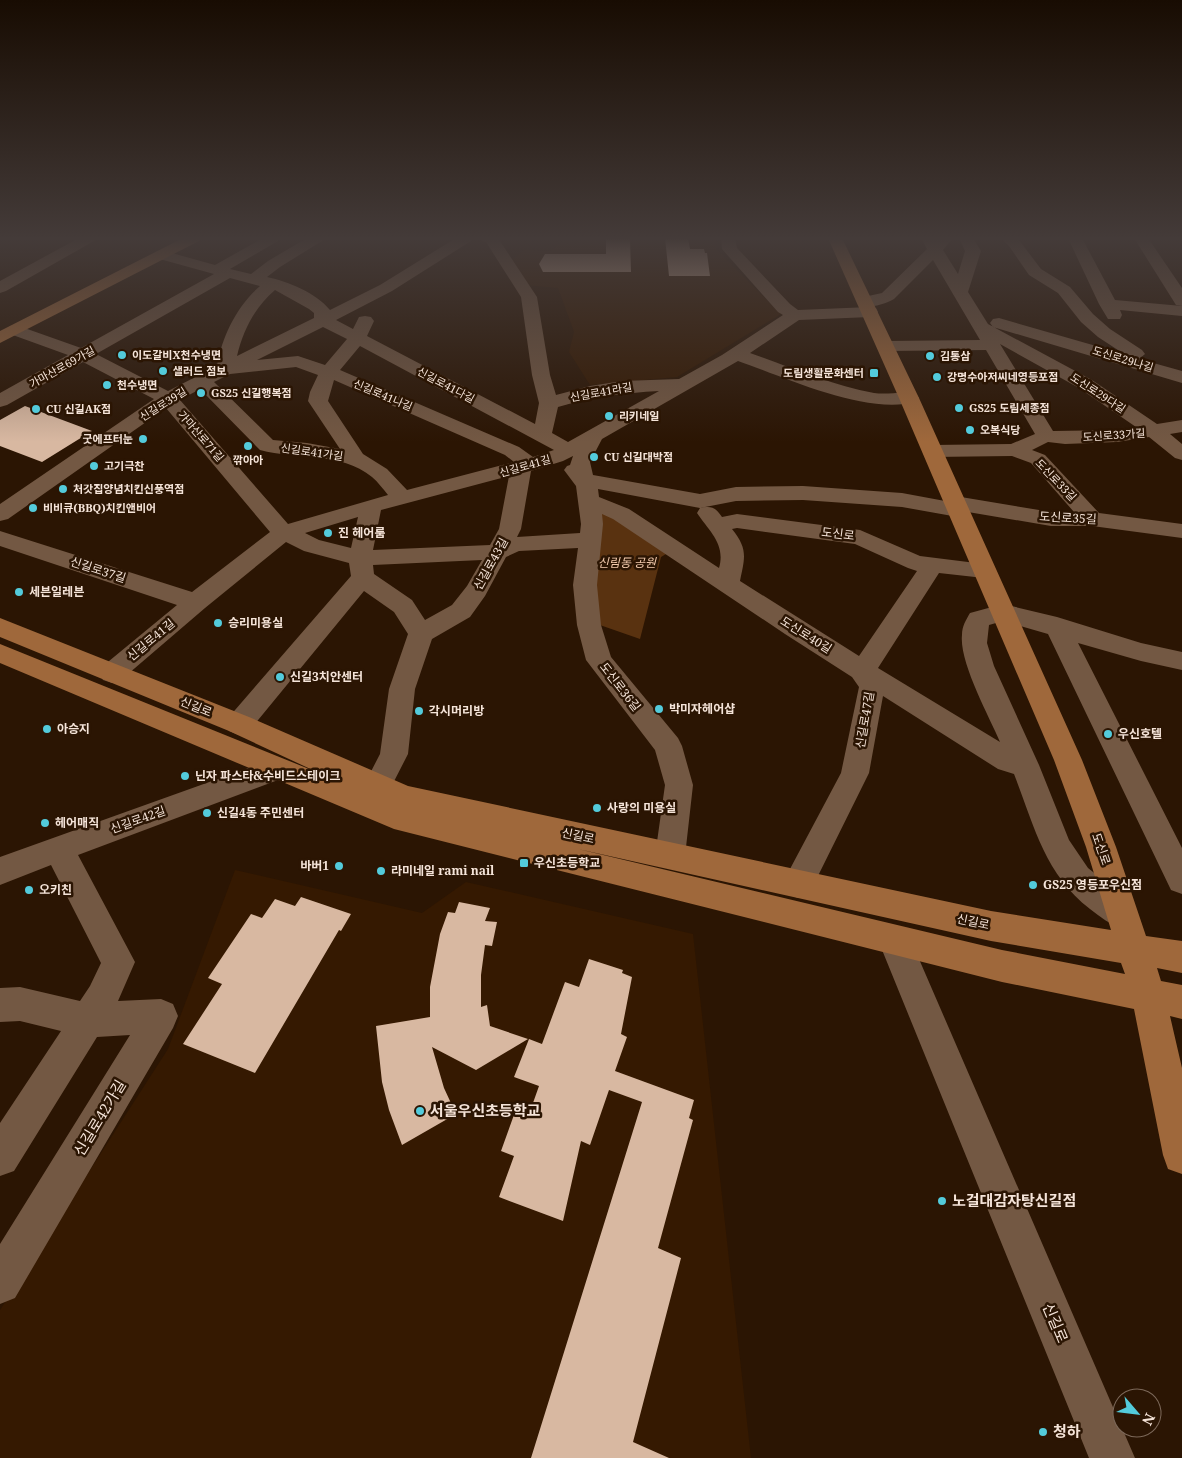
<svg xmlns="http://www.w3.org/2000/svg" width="1182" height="1458" font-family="'Noto Serif','Noto Sans KR',serif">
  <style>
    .built { fill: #351901 }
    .green { fill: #593210 }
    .building { fill: #d8b8a1 }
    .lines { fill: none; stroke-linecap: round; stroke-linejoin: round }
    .minor { fill: #735843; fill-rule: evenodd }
    .major { fill: #9f683b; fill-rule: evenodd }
    .poi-dot { fill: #53cbdb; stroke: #2b1503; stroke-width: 2 }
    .labels { text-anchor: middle; stroke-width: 5; stroke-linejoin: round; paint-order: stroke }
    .far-poi-label { font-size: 11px; font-weight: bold; fill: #f5e4d9; stroke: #2b1503; text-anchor: start }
    .far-street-label { font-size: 11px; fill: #f5e4d9; stroke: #2b1503 }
    .street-label { font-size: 12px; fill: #f5e4d9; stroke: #2b1503 }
    .poi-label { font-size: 12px; font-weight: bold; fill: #f5e4d9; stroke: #2b1503; text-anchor: start }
    .park-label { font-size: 12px; font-style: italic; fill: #f2caad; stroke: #2b1503 }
    .near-poi-label { font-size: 15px; font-weight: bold; fill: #f5e4d9; stroke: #2b1503; text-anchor: start }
    .near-street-label { font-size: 15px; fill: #f5e4d9; stroke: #2b1503 }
  </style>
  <rect width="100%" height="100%" fill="#2b1503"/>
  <path class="built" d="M567 238H715L716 249 781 314 677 377 590 385 569 352 574 332 558 288 524 285 509 262 525 250 551 251Z
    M235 870 422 913 466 882 693 934 751 1458H0V1310L168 1049Z"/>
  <path class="green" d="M594 506 671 551 661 557 640 639 597 624Z"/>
  <path class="building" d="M606 238H630L631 272H543L539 264 545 254H606Z
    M665 238H688L690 249H704L705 253H707L710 276H669Z
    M25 406 92 431 42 462 0 446V420Z
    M301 897 351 914 341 931 339 930 255 1073 183 1044 222 984 208 978 251 914 262 918 275 899 295 906Z
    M459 902 490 908 485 921 497 922 492 946 485 945 481 975V1007L487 1005 490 1026 528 1039 476 1070 432 1047 444 1088 456 1114 402 1145 389 1110 382 1082 376 1026 430 1017V987L440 934 448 912 455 913Z
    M589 959 623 970 622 973 632 977 621 1034 627 1037 615 1071 694 1100 689 1118 693 1120 658 1248 681 1258 633 1442 669 1458H531L642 1102 609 1090 590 1145 581 1141 563 1221 499 1197 514 1156 501 1151 515 1112 528 1117 539 1086 514 1077 529 1039 542 1044 565 982 579 987Z"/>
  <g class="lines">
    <path class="minor" d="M79 238H96L94 241 6 291 0 293V281Z
      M263 238H280L278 241 230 269 251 274 268 261 307 238H324L322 241 280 267 267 277C289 282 315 292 330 310L380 285 456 238H473L471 241 392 291 336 320 353 329 359 317 365 316 371 317 374 321 367 336 535 424 539 403 532 375 521 297 486 242 482 241 480 238H498L537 297 550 375 556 395 590 386 622 381 679 379 722 355 783 315 778 312 722 249 721 238H735L737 248 790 304 798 310 870 307 876 308 878 312 876 316 870 317 799 320 750 353C790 367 831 385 874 393 888 395 902 391 916 394L919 398 916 402C864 415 787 378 738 361L602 439 590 462 593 475 700 494 736 487 803 486 902 493 945 501 947 498 955 496 1051 512H1074L1031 463 1012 456 932 457 925 455 922 451 925 447 932 445 1011 444 1035 434 986 350 886 351 880 350 877 346 880 342 886 341 980 340 933 260 894 299C883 305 871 308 859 306L857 302 859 298 882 293 927 249 921 238 936 239 953 238 943 250 958 274 965 251 959 238H973L981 251 968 292 988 324 1092 380 1157 424 1182 420V432L1170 434 1182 444V460L1175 458 1149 437 1117 442 1065 444 1048 442 1032 450 1045 455 1099 513 1182 524V538L1092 526H1051L968 512 966 515 958 517 902 507 803 500 736 501 700 508 598 489 599 497 629 509 719 568C726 544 709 531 697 513L700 508C712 505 716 508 722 517L737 514 860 530 920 556 992 565 996 570 992 575 984 578 939 573 878 668 1000 742C989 716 959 662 962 635 962 626 966 620 970 613L1003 604 1057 617 1141 643 1182 652V670L1141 661 1078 643 1182 848V894L1171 890 1048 634 1003 621 989 625 987 643 994 666 1039 765 1069 840 1088 868 1133 904 1138 914 1133 924 1122 929C1110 924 1100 917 1090 909 1044 873 1034 825 1014 774L998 769 883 696 869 773 809 894 798 898 787 894 782 884 841 773 859 687 852 677 785 634 613 519 602 514 603 524 597 585 601 625 611 657 678 738 682 746 693 785 685 856 681 865 670 869 659 865 655 856 665 785 655 750 586 660 577 625 573 585 578 548 519 551 506 557 485 596 470 617 432 639 415 689 408 754 387 795 377 799 367 795 363 787 380 754 389 689 408 634 394 612 364 591 249 731 239 735 229 731 225 724 229 717 351 576 349 563 304 551 286 542 205 608 121 680 112 683 103 680 99 673 103 666 177 605 0 546V531L192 592 270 532 166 408 8 519 0 521V504L154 399 83 362 7 405 0 407V393L68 355 10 334 7 330 10 326 16 325 81 348 214 274 156 258 153 255 156 252 161 250 215 265ZM230 278 260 286C237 306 222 336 217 366L168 391 96 354ZM275 290 309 309 314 313V318L237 356C243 330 255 307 275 290ZM323 327 347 339 325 365 298 356 257 360ZM1000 344 1079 388 1136 427 1117 430 1053 431ZM360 346 554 450 533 457 519 447 340 370ZM296 367 318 375 310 392 308 401 340 449 307 443 273 440 214 382 230 374ZM334 380 505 455 514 462 407 490 387 469 363 454 328 401ZM200 389 260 450C297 460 340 451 372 477 378 482 383 489 388 495L288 524 180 400ZM659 391 568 442 552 433 558 407C592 397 624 393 659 391ZM573 456 570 465 567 466 564 470 576 486 581 524 580 533 517 537 521 529 531 471 563 461ZM509 476 499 529 490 545 373 550 381 510ZM358 517 351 548 319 540 305 533ZM737 528 855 544 908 568 917 571 859 656 740 581C745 557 748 549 732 529ZM482 560 467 586 452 605 425 620 412 600 374 574 373 565Z
      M1000 238H1016L1019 240 1041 269 1070 287 1093 314 1110 329 1142 350 1145 354 1139 359 1182 371V383L993 327 990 323 993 319 999 318 1124 354 1098 337 1081 322 1058 293 1029 275 1009 246Z
      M1068 238H1082L1115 300 1182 306 1176 305 1134 238H1148L1182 288V316L1120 310 1122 315 1120 319H1108L1099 304Z
      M276 758 286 761 290 769 286 777 78 855 135 962 118 1001 161 999 173 1004 178 1016 173 1028 15 1298 0 1304V1244L130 1035 97 1037 14 1171 0 1176V1123L61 1031 20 1021 0 1022V988L20 987 80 1001 90 986 101 963 51 865 0 885V857Z
      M894 925 906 929 1135 1458H1089L878 940 882 929Z"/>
    <path class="major" d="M183 238H201L199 241 0 343V331Z
      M828 238H842L919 398 1082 760 1116 847 1146 936 1182 941V973L1157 968 1161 981 1182 985V1019L1170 1016 1182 1068V1174L1168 1169 1163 1155 1134 1009 1002 982 394 829 0 663V644L319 773 229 731 0 637V618L249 717 408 786 991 911 1111 930 1086 847 1054 760 899 398ZM578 849 991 941 1121 963 1125 974 1002 950Z"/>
  </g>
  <linearGradient id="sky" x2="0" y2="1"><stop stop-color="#180c02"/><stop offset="0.54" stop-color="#443b39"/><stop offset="1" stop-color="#443b39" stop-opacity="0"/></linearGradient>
  <rect width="1182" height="442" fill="url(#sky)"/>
  <g class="poi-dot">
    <circle cx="122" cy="355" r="5"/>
    <circle cx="930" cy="356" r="5"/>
    <circle cx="163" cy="371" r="5"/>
    <rect x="869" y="368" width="10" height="10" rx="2.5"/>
    <circle cx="937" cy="377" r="5"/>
    <circle cx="107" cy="385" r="5"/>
    <circle cx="201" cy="393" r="5"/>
    <circle cx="959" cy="408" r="5"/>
    <circle cx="36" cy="409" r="5"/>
    <circle cx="609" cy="416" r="5"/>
    <circle cx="970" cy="430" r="5"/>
    <circle cx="143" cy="439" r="5"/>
    <circle cx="248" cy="446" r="5"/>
    <circle cx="594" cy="457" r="5"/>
    <circle cx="94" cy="466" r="5"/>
    <circle cx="63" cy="489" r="5"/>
    <circle cx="33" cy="508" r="5"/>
    <circle cx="328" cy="533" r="5"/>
    <circle cx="19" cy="592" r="5"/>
    <circle cx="218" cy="623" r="5"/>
    <circle cx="280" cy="677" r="5"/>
    <circle cx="659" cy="709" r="5"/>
    <circle cx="419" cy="711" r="5"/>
    <circle cx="47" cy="729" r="5"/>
    <circle cx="1108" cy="734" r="5"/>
    <circle cx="185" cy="776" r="5"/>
    <circle cx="597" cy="808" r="5"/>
    <circle cx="207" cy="813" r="5"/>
    <circle cx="45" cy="823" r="5"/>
    <rect x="519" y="858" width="10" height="10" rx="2.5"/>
    <circle cx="339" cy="866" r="5"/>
    <circle cx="381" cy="871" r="5"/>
    <circle cx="1033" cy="885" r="5"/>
    <circle cx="29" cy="890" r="5"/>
    <circle cx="420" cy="1111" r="5"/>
    <circle cx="942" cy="1201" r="5"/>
    <circle cx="1043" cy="1432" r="5"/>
  </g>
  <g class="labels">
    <g class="far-poi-label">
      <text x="132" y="359">이도갈비X천수냉면</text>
      <text x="940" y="360">김통삼</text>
      <text x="173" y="375">샐러드 점보</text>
      <text x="864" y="377" text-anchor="end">도림생활문화센터</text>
      <text x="947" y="381">강명수아저씨네영등포점</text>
      <text x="117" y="389">천수냉면</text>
      <text x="211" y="397">GS25 신길행복점</text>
      <text x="969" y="412">GS25 도림세종점</text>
      <text x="46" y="413">CU 신길AK점</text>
      <text x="619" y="420">리키네일</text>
      <text x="980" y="434">오복식당</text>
      <text x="133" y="443" text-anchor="end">굿에프터눈</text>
      <text x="604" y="461">CU 신길대박점</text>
      <text x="248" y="464" text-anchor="middle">깎아아</text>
      <text x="104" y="470">고기극찬</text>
      <text x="73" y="493">처갓집양념치킨신풍역점</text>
      <text x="43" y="512">비비큐(BBQ)치킨앤비어</text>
    </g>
    <g class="far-street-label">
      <text transform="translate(1123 359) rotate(17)" y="4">도신로29나길</text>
      <text transform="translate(62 367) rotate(-29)" y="4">가마산로69가길</text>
      <text transform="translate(446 385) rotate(28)" y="4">신길로41다길</text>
      <text transform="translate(601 392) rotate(-10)" y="4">신길로41라길</text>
      <text transform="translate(1098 393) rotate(33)" y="4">도신로29다길</text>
      <text transform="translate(383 395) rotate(23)" y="4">신길로41나길</text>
      <text transform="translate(163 404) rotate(-32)" y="4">신길로39길</text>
      <text transform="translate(1114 435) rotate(-4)" y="4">도신로33가길</text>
      <text transform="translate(201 436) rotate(49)" y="4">가마산로71길</text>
      <text transform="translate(312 452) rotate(8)" y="4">신길로41가길</text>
      <text transform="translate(525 466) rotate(-16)" y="4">신길로41길</text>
      <text transform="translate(1056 480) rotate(46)" y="4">도신로33길</text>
    </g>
    <g class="street-label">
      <text transform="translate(1068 518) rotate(3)" y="4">도신로35길</text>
      <text transform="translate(838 534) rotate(7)" y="4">도신로</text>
      <text transform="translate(491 564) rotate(-61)" y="4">신길로43길</text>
      <text transform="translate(98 570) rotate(18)" y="4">신길로37길</text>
      <text transform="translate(806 635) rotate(32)" y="4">도신로40길</text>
      <text transform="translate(151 640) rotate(-40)" y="4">신길로41길</text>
      <text transform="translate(620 687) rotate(52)" y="4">도신로36길</text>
      <text transform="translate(196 707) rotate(22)" y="4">신길로</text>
      <text transform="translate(865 720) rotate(-80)" y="4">신길로47길</text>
      <text transform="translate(138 820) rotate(-20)" y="4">신길로42길</text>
      <text transform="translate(578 836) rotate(12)" y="4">신길로</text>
      <text transform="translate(1101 849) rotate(71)" y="4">도신로</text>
      <text transform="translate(973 922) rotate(12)" y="4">신길로</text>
    </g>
    <g class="poi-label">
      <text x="338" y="537">진 헤어룸</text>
      <text x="29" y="596">세븐일레븐</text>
      <text x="228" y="627">승리미용실</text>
      <text x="290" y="681">신길3치안센터</text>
      <text x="669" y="713">박미자헤어샵</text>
      <text x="429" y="715">각시머리방</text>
      <text x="57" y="733">아승지</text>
      <text x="1118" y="738">우신호텔</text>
      <text x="195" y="780">닌자 파스타&amp;수비드스테이크</text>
      <text x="607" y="812">사랑의 미용실</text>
      <text x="217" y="817">신길4동 주민센터</text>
      <text x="55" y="827">헤어매직</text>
      <text x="534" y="867">우신초등학교</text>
      <text x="329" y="870" text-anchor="end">바버1</text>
      <text x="391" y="875">라미네일 rami nail</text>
      <text x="1043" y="889">GS25 영등포우신점</text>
      <text x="39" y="894">오키친</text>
    </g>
    <g class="park-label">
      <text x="627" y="567">신림동 공원</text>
    </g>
    <g class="near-poi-label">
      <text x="430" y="1116">서울우신초등학교</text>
      <text x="952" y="1206">노걸대감자탕신길점</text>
      <text x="1053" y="1437">청하</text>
    </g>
    <g class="near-street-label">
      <text transform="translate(100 1118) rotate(-59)" y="5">신길로42가길</text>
      <text transform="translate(1055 1323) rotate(67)" y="5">신길로</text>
    </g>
  </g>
  <g transform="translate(1137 1413) rotate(118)"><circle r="24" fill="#2b1503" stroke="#7c6859"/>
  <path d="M0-4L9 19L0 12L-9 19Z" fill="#53cbdb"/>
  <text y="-8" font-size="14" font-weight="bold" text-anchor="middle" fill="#f5e4d9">N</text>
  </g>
</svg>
